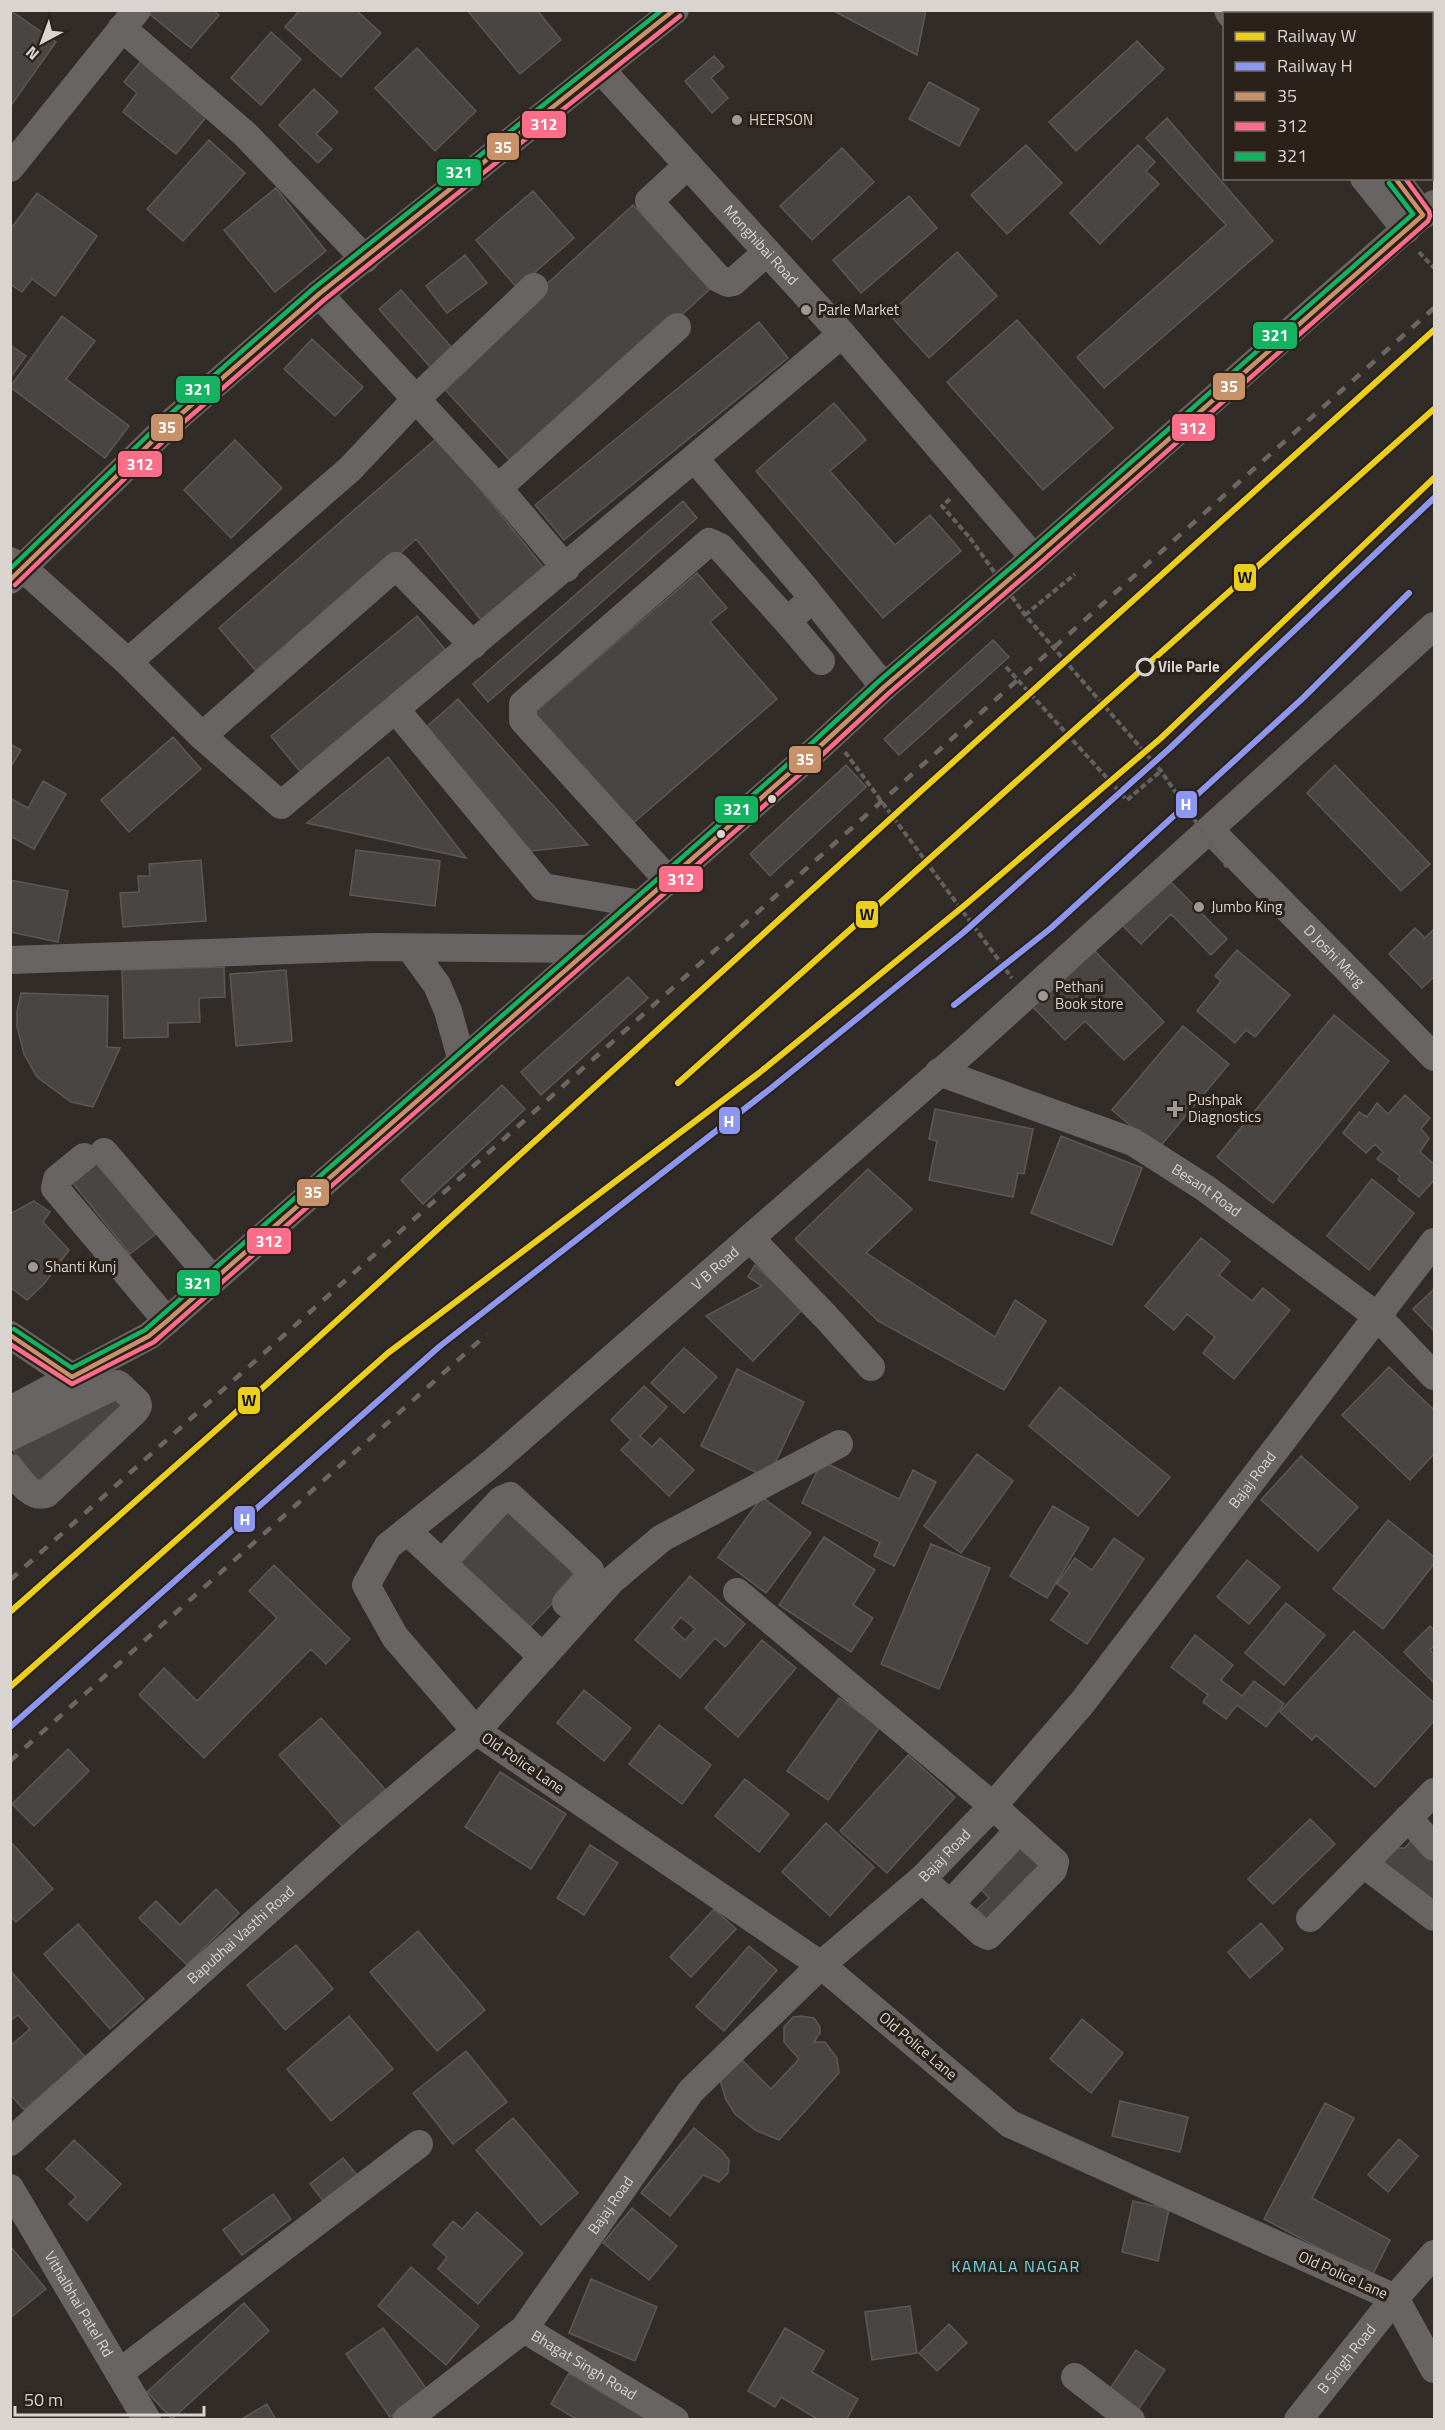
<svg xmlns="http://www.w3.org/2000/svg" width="1445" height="2430" font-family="'Titillium Web',sans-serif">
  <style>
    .building { fill: #494542; stroke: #5d5855; stroke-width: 1.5; fill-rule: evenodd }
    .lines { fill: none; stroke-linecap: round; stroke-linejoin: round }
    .path { stroke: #646260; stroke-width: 4; stroke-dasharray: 6 3; stroke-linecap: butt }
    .minor { stroke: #676463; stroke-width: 28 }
    .rail { stroke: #696664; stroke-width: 4.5; stroke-dasharray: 10 10; stroke-linecap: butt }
    .path-bridge { stroke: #646260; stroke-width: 4; stroke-dasharray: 6 3; stroke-linecap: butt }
    .bus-1-casing { stroke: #2b211b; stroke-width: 9 }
    .bus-2-casing { stroke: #2b211b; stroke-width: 9 }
    .bus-3-casing { stroke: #2b211b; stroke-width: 9 }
    .bus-1 { stroke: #c7916a; stroke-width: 4.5 }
    .bus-2 { stroke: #fb6d88; stroke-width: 4.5 }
    .bus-3 { stroke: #13b361; stroke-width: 4.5 }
    .rail-1-casing { stroke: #2b211b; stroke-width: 10 }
    .rail-2-casing { stroke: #2b211b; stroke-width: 10 }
    .rail-1 { stroke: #ebcf1f; stroke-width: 6 }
    .rail-2 { stroke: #8e97f0; stroke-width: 6 }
    .poi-dot { fill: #9f9995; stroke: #2b211b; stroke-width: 2 }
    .stop-dot { fill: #2b211b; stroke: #dad4d0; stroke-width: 3 }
    .bus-dot { fill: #dad4d0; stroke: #2b211b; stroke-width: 2 }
    .labels { text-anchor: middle; stroke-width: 6; stroke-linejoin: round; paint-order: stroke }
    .poi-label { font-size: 15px; fill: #dad4d0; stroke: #2b211b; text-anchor: start }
    .street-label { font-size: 15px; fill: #dad4d0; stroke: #2b211b }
    .stop-label { font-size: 15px; font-weight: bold; fill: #dad4d0; stroke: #2b211b; text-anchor: start }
    .neighbourhood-label { font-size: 16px; letter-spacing: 1.5px; fill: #6dd9e4; stroke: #2b211b }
    .line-badge { stroke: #2b211b; stroke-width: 2 }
    .badge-label { font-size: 16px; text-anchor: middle; font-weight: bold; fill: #fff }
    .pale-badge-label { font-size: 16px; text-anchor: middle; font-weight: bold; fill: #111 }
  </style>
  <rect width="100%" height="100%" fill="#322c28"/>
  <path class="building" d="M10 10 56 42 10 107Z
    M148 10H213L219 15 191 48 147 12Z
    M300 10H356L381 33 341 77 285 27Z
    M467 10H537L561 40 520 74Z
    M832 10H926L917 55Z
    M271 32 301 59 261 105 231 78Z
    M1137 41 1164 69 1076 151 1049 122Z
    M417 48 476 111 435 151 375 88Z
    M145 56 212 110 176 154 123 112 137 93 124 82Z
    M714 56 724 67 711 78 728 98 712 113 685 81Z
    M929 82 979 109 959 146 909 119Z
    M314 89 338 112 316 134 332 149 318 163 279 125Z
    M1167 118 1273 241 1104 388 1077 357 1226 225 1146 138Z
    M209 140 245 173 183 241 147 209Z
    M1026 145 1062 183 1007 234 971 195Z
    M1138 145 1155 162 1146 171 1159 184 1100 244 1070 213Z
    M842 148 874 182 812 240 780 206Z
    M276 188 326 251 275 292 224 230Z
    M533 191 574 238 517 288 476 240Z
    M37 193 97 236 55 296 32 279 22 292 10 284V230Z
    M909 196 937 228 861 293 833 260Z
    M633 205 710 289 516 467 439 383Z
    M957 252 997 296 929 358 889 314Z
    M465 255 487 283 447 313 426 286Z
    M401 290 454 350 432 369 379 309Z
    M62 316 95 341 66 379 129 426 105 458 10 387Z
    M1017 320 1113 428 1043 490 947 382Z
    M759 322 788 358 564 540 535 505Z
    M312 339 363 387 335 416 284 369Z
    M10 345 26 356 10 378Z
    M834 403 866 440 830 471 895 545 930 515 961 551 883 618 756 471Z
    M438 437 548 573 485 625 416 539 262 678 219 628Z
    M235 440 282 488 231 538 184 490Z
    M683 501 697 518 488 702 473 684Z
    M697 573 727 608 710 622 777 699 631 825 534 713Z
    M417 616 453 659 307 780 271 736Z
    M993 640 1009 657 899 755 884 739Z
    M458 699 588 845 531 851 423 730Z
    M173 737 201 769 129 832 101 800Z
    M10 744 21 750 10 768Z
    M388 757 466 858 307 823Z
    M846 765 866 787 770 876 750 854Z
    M1335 765 1430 864 1401 891 1307 793Z
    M43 781 66 794 34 849 10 836V798L28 808Z
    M356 850 440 861 435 906 350 895Z
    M201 860 206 921 123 927 120 893 139 892 138 876H150L149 864Z
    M1164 875 1227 939 1211 955 1171 914 1141 944 1118 921Z
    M10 880 68 891 58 942 10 932Z
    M1415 928 1425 938 1434 929V977L1422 988 1389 954Z
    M1087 943 1164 1022 1124 1060 1085 1021 1065 1040 1027 1001Z
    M1237 950 1290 995 1255 1037 1246 1030 1235 1043 1197 1011 1221 981 1215 976Z
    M224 967 225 997 199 998 200 1022 168 1023V1037L124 1038 122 970Z
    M286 970 292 1041 236 1046 230 974Z
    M628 977 648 998 541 1095 521 1072Z
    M21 993 108 996 107 1047 120 1048 93 1107 71 1102 37 1077 24 1054 17 1027V1011Z
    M1334 1015 1389 1061 1273 1203 1217 1157Z
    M1183 1026 1229 1064 1158 1149 1112 1110Z
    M502 1085 525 1109 423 1204 401 1180Z
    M1405 1095 1430 1118 1421 1129 1429 1138 1420 1152 1434 1164V1180L1419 1197 1398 1180 1400 1176 1377 1159 1383 1152 1375 1144 1366 1153 1343 1133 1359 1112 1367 1117 1377 1103 1388 1114Z
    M935 1109 1033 1129 1024 1174 1018 1173 1013 1197 929 1180 937 1141 929 1139Z
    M1061 1136 1142 1168 1112 1245 1031 1213Z
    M95 1156 157 1233 130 1254 68 1177Z
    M868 1169 912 1209 866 1253 995 1337 1015 1300 1046 1321 1004 1390 878 1321 795 1239Z
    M1372 1179 1414 1213 1369 1270 1327 1236Z
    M34 1201 50 1212 43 1222 69 1250 44 1284 27 1300 10 1287V1214Z
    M1201 1238 1230 1261 1219 1275 1252 1301 1263 1288 1290 1310 1234 1379 1203 1353 1215 1337 1187 1314 1174 1330 1145 1306Z
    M755 1265 802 1310 753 1361 706 1316 762 1286 748 1277Z
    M1434 1289V1331L1413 1309Z
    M684 1348 717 1377 684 1413 651 1383Z
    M1389 1367 1434 1410V1454L1410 1480 1342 1415Z
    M737 1369 804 1402 768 1478 701 1446Z
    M644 1386 667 1407 640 1436 652 1447 660 1438 694 1470 669 1496 621 1450 631 1440 611 1420Z
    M1060 1387 1170 1477 1138 1516 1029 1426Z
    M117 1397 125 1410 38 1481 10 1447Z
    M977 1454 1013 1481 961 1553 924 1526Z
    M1301 1456 1358 1507 1318 1551 1261 1500Z
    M822 1461 899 1499 913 1470 936 1482 894 1566 874 1556 880 1542 802 1503Z
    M762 1497 811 1533 766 1593 718 1557Z
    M1053 1506 1089 1528 1047 1598 1010 1576Z
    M510 1507 581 1573 527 1630 457 1565Z
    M1388 1520 1434 1557V1564L1383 1629 1333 1589Z
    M824 1537 875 1570 853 1605 873 1618 851 1652 779 1605Z
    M1114 1538 1144 1559 1087 1644 1051 1620 1070 1593 1057 1584 1075 1558 1092 1570Z
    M931 1544 990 1568 939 1689 881 1664Z
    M1247 1560 1280 1587 1249 1624 1217 1597Z
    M274 1565 350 1639 326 1664 311 1649 204 1758 139 1695 164 1668 197 1701 277 1618 249 1591Z
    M690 1576 745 1624 725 1647 715 1638 680 1678 635 1640ZM681 1617 695 1629 685 1640 672 1628Z
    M1286 1603 1325 1635 1284 1685 1245 1653Z
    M1430 1626 1434 1630V1646L1430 1650 1434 1655V1683L1404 1652Z
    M1354 1631 1434 1703V1721L1375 1787 1316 1735 1312 1740 1280 1712Z
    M1195 1635 1233 1665 1221 1680 1242 1696 1254 1681 1284 1704 1266 1727 1237 1705 1226 1719 1203 1702 1208 1695 1171 1667Z
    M762 1640 796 1668 738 1737 705 1708Z
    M584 1690 631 1728 604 1761 557 1723Z
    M839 1698 880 1727 828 1800 787 1771Z
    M321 1718 391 1796 349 1834 279 1755Z
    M659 1725 711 1765 682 1804 629 1764Z
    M68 1749 89 1771 34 1826 12 1804Z
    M908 1755 955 1797 887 1873 840 1831Z
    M500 1772 566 1814 531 1869 465 1827Z
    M745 1779 789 1814 759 1852 715 1816Z
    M1310 1819 1335 1844 1273 1904 1248 1879Z
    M826 1823 874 1867 830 1916 782 1872Z
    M1415 1836 1434 1862V1911L1378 1868 1390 1848H1405Z
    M10 1841 53 1889 16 1922 10 1916Z
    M1017 1842 1046 1872 991 1924 977 1909 989 1898 974 1882Z
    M590 1845 618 1863 584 1915 557 1898Z
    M216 1889 239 1913 187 1965 139 1918 156 1901 180 1925Z
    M714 1909 736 1929 691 1977 670 1957Z
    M1261 1923 1283 1949 1250 1978 1228 1952Z
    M78 1924 144 1999 110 2029 44 1954Z
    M418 1931 485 2010 437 2051 370 1972Z
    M296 1945 333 1989 285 2030 247 1985Z
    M749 1946 777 1970 724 2031 696 2007Z
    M10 1970 85 2057 24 2110 10 2094V2046L30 2029 18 2015 10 2021Z
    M349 2016 393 2069 331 2121 287 2069Z
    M801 2016 814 2018 820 2027V2033L814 2042H825L837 2058 839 2073 779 2140 755 2130 735 2114 726 2100 720 2080 740 2058 771 2089 799 2059 784 2042V2027L793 2017Z
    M1082 2019 1123 2053 1091 2093 1050 2059Z
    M466 2051 507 2102 453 2144 413 2093Z
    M1120 2101 1188 2117 1180 2152 1112 2136Z
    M1325 2103 1354 2118 1312 2198 1390 2240 1372 2276 1264 2219Z
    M513 2118 578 2193 541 2225 476 2150Z
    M694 2128 722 2151 729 2160 728 2173 719 2182 703 2175 670 2216 641 2193Z
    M1399 2139 1418 2156 1388 2192 1368 2175Z
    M74 2140 121 2184 87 2221 69 2204 76 2197 46 2169Z
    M343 2158 362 2181 328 2207 310 2184Z
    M273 2194 291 2219 242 2255 223 2230Z
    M1133 2201 1169 2209 1158 2261 1122 2252Z
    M632 2208 677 2246 649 2280 603 2243Z
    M477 2212 523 2253 478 2304 438 2269 447 2257 433 2245 453 2221 462 2229Z
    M10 2246 46 2289 10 2318Z
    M411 2267 479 2326 446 2365 378 2306Z
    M591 2279 657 2307 635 2361 569 2333Z
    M244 2303 269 2331 172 2419 147 2392Z
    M910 2306 917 2353 872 2360 865 2312Z
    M949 2324 967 2343 937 2371 919 2353Z
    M383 2328 428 2391 390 2417 346 2354Z
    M785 2328 824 2351 812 2372 858 2399 846 2420H819L781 2397 775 2407 748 2391Z
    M1136 2350 1165 2370 1136 2413 1107 2393Z
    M569 2373 648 2420H578L551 2404Z
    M267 2404 276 2420H240Z"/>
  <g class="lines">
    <path class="path" d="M1419 252 1434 268
      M950 499 942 506 970 538
      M1025 615 1075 574"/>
    <g class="minor">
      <path d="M1228 10 1230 14"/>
      <path d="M1262 10 1265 14"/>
      <path d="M122 28 245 134 365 259"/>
      <path id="s1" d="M601 70 842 334 1034 558"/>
      <path d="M688 165 649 201 718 278 728 283 733 282 767 252"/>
      <path d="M10 168 137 10"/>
      <path d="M1364 178 1406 230"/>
      <path d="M1395 178 1423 215"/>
      <path d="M319 294 498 488 566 568"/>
      <path d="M695 459 803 586 884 687"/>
      <path d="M498 488 677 327"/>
      <path d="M10 561 24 569 128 662 202 736 281 805 842 334"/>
      <path d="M10 580 173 421 319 294 675 10"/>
      <path d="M802 608 787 621 821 661"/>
      <path d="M128 662 350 469 416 399 534 287"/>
      <path d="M396 710 543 887 641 904"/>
      <path d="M202 736 396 566 473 645"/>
      <path id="s2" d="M1210 830 1434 1057"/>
      <path d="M668 880 523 720V704L709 542 720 547 787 621"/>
      <path d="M410 948 437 985 448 1011 462 1061"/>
      <path d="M10 960 374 947 589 949"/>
      <path id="s3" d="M939 1072 1133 1142 1205 1188 1377 1316 1434 1376"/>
      <path d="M104 1152 213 1280"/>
      <path d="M84 1157 57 1179 55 1188 167 1321"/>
      <path d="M750 1238 826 1317 871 1367"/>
      <path d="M10 1335 72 1377"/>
      <path d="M10 1410 149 1336 167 1321 818 748 884 687 1034 558 1434 204"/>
      <path d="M10 1437 118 1384 137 1402 138 1406 135 1411 46 1494C30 1499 19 1479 10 1468"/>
      <path d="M407 1531 543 1657"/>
      <path d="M442 1563 501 1500 510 1496 590 1570V1576L566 1603"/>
      <path d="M737 1592 993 1806 1055 1862 1053 1870 988 1936 982 1933 922 1879"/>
      <path d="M1408 1818 1434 1847"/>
      <path d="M1364 1864 1434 1917"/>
      <path d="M950 1904 1019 1830"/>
      <path d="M1310 1918 1434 1792"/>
      <path id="s4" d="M10 2142 348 1839 476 1731 612 1580 662 1538 839 1444"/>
      <path id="s5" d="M10 2188 147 2420"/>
      <path id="s6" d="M1395 2298 1010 2124 821 1965 476 1731 395 1637 366 1585 388 1546 492 1463 967 1049 1434 626"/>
      <path d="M1395 2298 1434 2369"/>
      <path id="s7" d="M524 2329 675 2420"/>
      <path d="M119 2373 419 2144"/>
      <path d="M1075 2377 1131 2420"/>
      <path id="s8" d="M406 2420 524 2329 691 2091 821 1965 922 1879 993 1806 1082 1703 1434 1242"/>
      <path id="s9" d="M1298 2420 1395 2298 1434 2254"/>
    </g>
    <path class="rail" d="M10 1580 1434 308
      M10 1761 487 1334"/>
    <path class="path-bridge" d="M970 538 1025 615 1161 771 1227 867
      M1006 667 1127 800 1161 771
      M845 752 1012 978"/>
    <g class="bus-1-casing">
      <path id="bus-1" d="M10 580 173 421 319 294 674 10
        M10 1335 72 1377
        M72 1377 149 1336 167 1321 818 748 884 687 1034 558 1423 215 1395 178"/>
    </g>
    <g class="bus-2-casing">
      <path id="bus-2" d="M15 585 178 427 324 300 680 16
        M10 1344 72 1384 154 1342 823 754 889 693 1039 564 1428 221 1430 216 1429 211 1405 178"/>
    </g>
    <g class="bus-3-casing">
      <path id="bus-3" d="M10 569 168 416 314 288 662 10
        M14 1329 72 1368 145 1330 813 742 879 681 1029 552 1413 214 1389 183"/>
    </g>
    <use href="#bus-1" class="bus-1"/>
    <use href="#bus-2" class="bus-2"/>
    <use href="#bus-3" class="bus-3"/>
    <g class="rail-1-casing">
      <path id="rail-1" d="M678 1083 1434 409
        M10 1612 224 1423 921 791 1434 330
        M10 1687 388 1353 759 1073 965 905 1161 738 1434 478"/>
    </g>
    <g class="rail-2-casing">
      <path id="rail-2" d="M954 1005 1051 928 1303 698 1409 593
        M10 1727 440 1346 770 1089 964 932 1170 748 1434 498"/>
    </g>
    <use href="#rail-1" class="rail-1"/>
    <use href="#rail-2" class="rail-2"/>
  </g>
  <g class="poi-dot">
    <circle cx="737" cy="120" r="6"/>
    <circle cx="806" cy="310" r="6"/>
    <circle cx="1199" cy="907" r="6"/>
    <circle cx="1043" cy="996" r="6"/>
    <path d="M1172 1100h6v6h6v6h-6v6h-6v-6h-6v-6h6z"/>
    <circle cx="33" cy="1267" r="6"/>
  </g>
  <circle class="stop-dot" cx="1145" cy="667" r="8"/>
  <g class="bus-dot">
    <circle cx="772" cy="799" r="5"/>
    <circle cx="721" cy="834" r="5"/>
  </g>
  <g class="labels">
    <g class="poi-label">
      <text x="749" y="125">HEERSON</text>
      <text x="818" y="315">Parle Market</text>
      <text x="1211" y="912">Jumbo King</text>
      <text x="1055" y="992">Pethani<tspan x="1055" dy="17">Book store</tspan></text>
      <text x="1188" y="1105">Pushpak<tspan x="1188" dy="17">Diagnostics</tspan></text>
      <text x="45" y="1272">Shanti Kunj</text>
    </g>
    <g class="street-label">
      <text dy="5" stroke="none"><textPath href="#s1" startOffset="237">Monghibai Road</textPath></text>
      <text dy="5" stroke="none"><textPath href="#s2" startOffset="177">D Joshi Marg</textPath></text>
      <text dy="5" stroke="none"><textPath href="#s3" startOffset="294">Besant Road</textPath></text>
      <text dy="5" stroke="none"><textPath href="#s6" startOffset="1744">V B Road</textPath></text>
      <text dy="5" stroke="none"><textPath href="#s8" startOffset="1272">Bajaj Road</textPath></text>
      <text transform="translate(523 1763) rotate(34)" y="5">Old Police Lane</text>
      <text dy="5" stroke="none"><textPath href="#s8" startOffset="786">Bajaj Road</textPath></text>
      <text dy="5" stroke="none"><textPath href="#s4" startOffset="310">Bapubhai Vasthi Road</textPath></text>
      <text transform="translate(918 2046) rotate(40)" y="5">Old Police Lane</text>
      <text dy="5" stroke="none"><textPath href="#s8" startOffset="300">Bajaj Road</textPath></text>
      <text transform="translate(1343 2275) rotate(24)" y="5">Old Police Lane</text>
      <text dy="5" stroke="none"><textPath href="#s5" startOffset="135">Vithalbhai Patel Rd</textPath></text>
      <text dy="5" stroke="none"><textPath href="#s9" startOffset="78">B Singh Road</textPath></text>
      <text dy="5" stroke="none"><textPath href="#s7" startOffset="70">Bhagat Singh Road</textPath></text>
    </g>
    <g class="stop-label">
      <text x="1158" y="672">Vile Parle</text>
    </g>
    <g class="neighbourhood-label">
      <text x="1016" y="2272">KAMALA NAGAR</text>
    </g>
  </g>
  <g class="line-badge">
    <rect x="521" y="110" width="46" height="29" rx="6" fill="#fb6d88"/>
    <rect x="486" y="132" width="34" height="29" rx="6" fill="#c7916a"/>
    <rect x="436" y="158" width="46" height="29" rx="6" fill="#13b361"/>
    <rect x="1252" y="321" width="46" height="29" rx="6" fill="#13b361"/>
    <rect x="1212" y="372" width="34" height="29" rx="6" fill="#c7916a"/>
    <rect x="175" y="375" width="46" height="29" rx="6" fill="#13b361"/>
    <rect x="150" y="413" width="34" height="29" rx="6" fill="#c7916a"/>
    <rect x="1171" y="413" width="45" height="29" rx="6" fill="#fb6d88"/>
    <rect x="117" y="450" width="46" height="28" rx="6" fill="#fb6d88"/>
    <rect x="1233" y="563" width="24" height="29" rx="6" fill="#ebcf1f"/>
    <rect x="788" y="745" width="34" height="29" rx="6" fill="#c7916a"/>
    <rect x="1175" y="790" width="23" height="29" rx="6" fill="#8e97f0"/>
    <rect x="714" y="795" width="45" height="29" rx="6" fill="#13b361"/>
    <rect x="658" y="865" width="46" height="28" rx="6" fill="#fb6d88"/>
    <rect x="855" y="900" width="24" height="29" rx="6" fill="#ebcf1f"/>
    <rect x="718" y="1106" width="23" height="29" rx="6" fill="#8e97f0"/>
    <rect x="296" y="1178" width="34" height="29" rx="6" fill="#c7916a"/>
    <rect x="246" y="1227" width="46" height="28" rx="6" fill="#fb6d88"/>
    <rect x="176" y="1269" width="45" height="28" rx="6" fill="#13b361"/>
    <rect x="237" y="1386" width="24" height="29" rx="6" fill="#ebcf1f"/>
    <rect x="233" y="1505" width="23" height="28" rx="6" fill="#8e97f0"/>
  </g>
  <g class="badge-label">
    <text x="544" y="130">312</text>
    <text x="503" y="153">35</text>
    <text x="459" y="178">321</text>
    <text x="1275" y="341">321</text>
    <text x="1229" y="392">35</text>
    <text x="198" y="395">321</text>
    <text x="167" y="433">35</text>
    <text x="1193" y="434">312</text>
    <text x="140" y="470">312</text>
    <text x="805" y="765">35</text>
    <text x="1186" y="810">H</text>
    <text x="737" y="815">321</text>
    <text x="681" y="885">312</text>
    <text x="729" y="1127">H</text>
    <text x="313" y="1198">35</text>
    <text x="269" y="1247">312</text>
    <text x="198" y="1289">321</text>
    <text x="245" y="1525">H</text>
  </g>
  <g class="pale-badge-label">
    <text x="1245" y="583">W</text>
    <text x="867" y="920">W</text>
    <text x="249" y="1406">W</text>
  </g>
  <rect width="1445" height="2430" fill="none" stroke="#dad4d0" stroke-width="24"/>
  <rect x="1223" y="12" width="210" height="168" fill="#2b211b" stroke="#716963" stroke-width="1.5"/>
  <rect x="1235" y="32" width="30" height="9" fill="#ebcf1f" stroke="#716963" stroke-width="1.5"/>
  <text x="1277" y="42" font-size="18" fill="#dad4d0">Railway W</text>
  <rect x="1235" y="62" width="30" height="9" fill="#8e97f0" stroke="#716963" stroke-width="1.5"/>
  <text x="1277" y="72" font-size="18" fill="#dad4d0">Railway H</text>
  <rect x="1235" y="92" width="30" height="9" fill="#c7916a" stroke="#716963" stroke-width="1.5"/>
  <text x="1277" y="102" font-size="18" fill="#dad4d0">35</text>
  <rect x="1235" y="122" width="30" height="9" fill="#fb6d88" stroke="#716963" stroke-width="1.5"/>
  <text x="1277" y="132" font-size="18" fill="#dad4d0">312</text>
  <rect x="1235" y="152" width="30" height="9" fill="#13b361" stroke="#716963" stroke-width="1.5"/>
  <text x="1277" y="162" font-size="18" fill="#dad4d0">321</text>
  <g transform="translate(42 42) rotate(221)" stroke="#2b211b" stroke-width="4.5" paint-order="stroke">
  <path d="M0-4.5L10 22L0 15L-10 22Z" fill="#dad4d0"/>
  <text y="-9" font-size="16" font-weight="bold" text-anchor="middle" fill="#dad4d0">N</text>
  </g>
  <path d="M15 2406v9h189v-9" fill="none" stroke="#dad4d0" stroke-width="3"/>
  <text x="24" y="2406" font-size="18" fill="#dad4d0" stroke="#2b211b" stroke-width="4.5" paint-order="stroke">50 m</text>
</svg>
